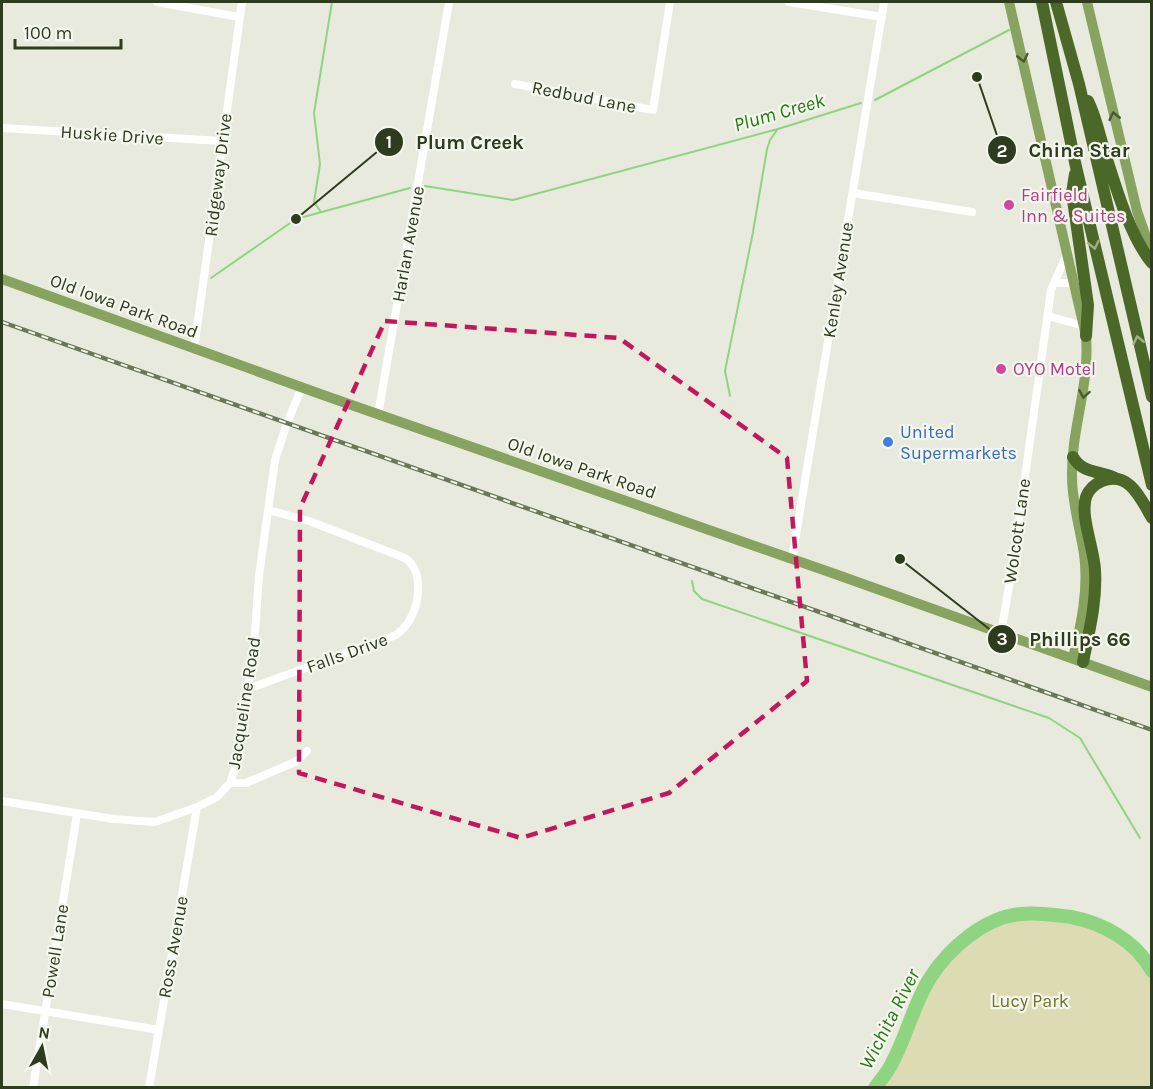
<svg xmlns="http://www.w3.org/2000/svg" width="1153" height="1089" font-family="Karla,sans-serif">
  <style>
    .green { fill: #dddbb4 }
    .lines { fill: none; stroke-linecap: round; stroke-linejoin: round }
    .stream { stroke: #8fd481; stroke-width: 2 }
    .river { stroke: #8fd481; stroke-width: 14 }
    .minor { stroke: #fff; stroke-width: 8 }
    .major { stroke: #87a35f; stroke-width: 10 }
    .highway { stroke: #4b6828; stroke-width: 12 }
    .rail-casing { stroke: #6a7758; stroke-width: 4.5 }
    .rail { stroke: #f5f7ee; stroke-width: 2; stroke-dasharray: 7; stroke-linecap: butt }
    .oneway { stroke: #495a32 }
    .oneway2 { stroke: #a0b08b }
    .marked { fill: none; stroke: #c2185b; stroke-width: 4.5; stroke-dasharray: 12 8; stroke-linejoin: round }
    .hotel-dot { fill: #d1479c; stroke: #f5f7ee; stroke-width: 2 }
    .shop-dot { fill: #3f7fe0; stroke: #f5f7ee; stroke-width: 2 }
    .labels { text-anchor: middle; stroke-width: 4.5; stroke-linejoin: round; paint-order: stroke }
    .street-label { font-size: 18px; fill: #2f3b1e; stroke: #f5f7ee }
    .hotel-label { font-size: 18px; fill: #b23c85; stroke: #f5f7ee; text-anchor: start }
    .shop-label { font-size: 18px; fill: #366cbe; stroke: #f5f7ee; text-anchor: start }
    .park-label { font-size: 18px; fill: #6f7426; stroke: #f5f7ee }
    .water-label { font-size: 20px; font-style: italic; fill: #257915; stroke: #f5f7ee }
    .leader { fill: none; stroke: #2f3b1e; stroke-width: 2 }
    .callout-dot { fill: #2f3b1e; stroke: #f5f7ee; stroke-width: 2 }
    .mark-label { font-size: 18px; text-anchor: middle; font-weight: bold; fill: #fff }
    .callout-label { font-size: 20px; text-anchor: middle; font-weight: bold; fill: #2f3b1e; stroke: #f5f7ee; stroke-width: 4.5; stroke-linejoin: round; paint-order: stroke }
  </style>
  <rect width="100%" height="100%" fill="#e7eadd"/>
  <path class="green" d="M1019 914C1043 914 1068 914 1090 921 1113 928 1141 950 1152 971L1151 1087H875L893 1063 930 978 954 949 986 924Z"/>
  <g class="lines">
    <path class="stream" d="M875 100 1009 30
      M425 186 513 200 778 129 861 103
      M321 212 314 202 320 164 314 113 332 2
      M211 278 296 219 410 188
      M730 396 725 371 753 232 767 149 770 140 777 130
      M692 581 694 591 702 599 1049 718 1080 738 1140 838"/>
    <path class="river" d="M875 1088C881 1079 889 1071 893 1061 907 1035 914 1003 930 978 949 948 985 917 1021 914 1037 912 1055 915 1071 917 1103 923 1136 941 1152 971"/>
    <path class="minor" d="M157 2 239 17
      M789 2 882 17
      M515 84 653 110 670 2
      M2 128 222 141
      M853 193 972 212
      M1055 283H1075
      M1048 316 1084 326
      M194 349 242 2
      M378 415 449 2
      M792 559 884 2
      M1001 633 1013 563 1051 290 1067 254
      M248 689 396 635C401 631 406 627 409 621 420 603 424 571 405 558L309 521 268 510
      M230 783H246L297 761 307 751
      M2 801 113 819 155 822 197 807 217 797 230 783 237 762 254 646 259 576 275 460 287 423 302 387
      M2 1004 159 1030
      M33 1088 77 814
      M149 1088 197 807"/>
    <path class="major" d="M1009 2 1086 336C1090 386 1071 429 1072 477 1072 503 1080 528 1084 554 1089 589 1081 625 1073 658
      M1087 2 1137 211 1152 254
      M2 279 323 395 835 574 1152 687"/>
    <path class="highway" d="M1042 2 1076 167 1152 485
      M1056 2 1079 84 1152 397
      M1088 101C1096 117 1099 133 1104 150 1115 184 1129 235 1152 263
      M1075 174 1072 193 1088 305 1086 336
      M1073 457C1083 474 1098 470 1115 478
      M1083 662C1089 632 1097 601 1095 570 1094 548 1080 517 1086 497 1089 489 1095 484 1102 481 1129 470 1141 499 1152 518"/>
    <g class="rail-casing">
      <path id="rail" d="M2 322 1152 730"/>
    </g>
    <use href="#rail" class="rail"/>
  </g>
  <defs><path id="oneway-chevron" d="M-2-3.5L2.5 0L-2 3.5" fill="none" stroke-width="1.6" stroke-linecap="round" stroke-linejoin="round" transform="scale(1.5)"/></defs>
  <g class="oneway">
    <use href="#oneway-chevron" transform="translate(1023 58) rotate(77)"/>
    <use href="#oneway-chevron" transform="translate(1114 116) rotate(-103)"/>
    <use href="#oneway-chevron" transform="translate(1084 394) rotate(100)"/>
  </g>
  <g class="oneway2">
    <use href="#oneway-chevron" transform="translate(1094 245) rotate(77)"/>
    <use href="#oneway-chevron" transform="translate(1138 340) rotate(-103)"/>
  </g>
  <path class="marked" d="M385 321 619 338 787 458 807 681 669 793 521 838 299 773 300 508Z"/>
  <g class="hotel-dot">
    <circle cx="1009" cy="205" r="6"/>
    <circle cx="1001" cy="369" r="6"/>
  </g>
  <circle class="shop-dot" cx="888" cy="442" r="6"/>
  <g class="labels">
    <g class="street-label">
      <text transform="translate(584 97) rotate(11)" y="6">Redbud Lane</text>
      <text transform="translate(112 135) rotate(4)" y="6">Huskie Drive</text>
      <text transform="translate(218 175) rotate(-83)" y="6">Ridgeway Drive</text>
      <text transform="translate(408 244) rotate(-80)" y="6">Harlan Avenue</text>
      <text transform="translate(838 280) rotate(-81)" y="6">Kenley Avenue</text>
      <text transform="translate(124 306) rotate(20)" y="6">Old Iowa Park Road</text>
      <text transform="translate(582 468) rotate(19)" y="6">Old Iowa Park Road</text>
      <text transform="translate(1017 531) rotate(-82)" y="6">Wolcott Lane</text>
      <text transform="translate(347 653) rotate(-20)" y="6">Falls Drive</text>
      <text transform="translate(244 703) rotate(-81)" y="6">Jacqueline Road</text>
      <text transform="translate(173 947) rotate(-80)" y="6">Ross Avenue</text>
      <text transform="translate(55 951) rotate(-81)" y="6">Powell Lane</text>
    </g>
    <g class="hotel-label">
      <text x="1021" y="201">Fairfield<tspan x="1021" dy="21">Inn &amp; Suites</tspan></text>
      <text x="1013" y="375">OYO Motel</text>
    </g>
    <g class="shop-label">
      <text x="900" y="438">United<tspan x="900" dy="21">Supermarkets</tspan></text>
    </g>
    <g class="park-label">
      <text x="1030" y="1007">Lucy Park</text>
    </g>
    <g class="water-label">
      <text transform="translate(779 112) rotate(-16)" y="7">Plum Creek</text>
      <text transform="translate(889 1019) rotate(-63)" y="7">Wichita River</text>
    </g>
  </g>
  <path class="leader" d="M296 219L389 142M977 77L1002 150M900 559L1002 639"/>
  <g class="callout-dot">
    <circle cx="296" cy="219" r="6"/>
    <circle cx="977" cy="77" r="6"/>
    <circle cx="900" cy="559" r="6"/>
    <circle cx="389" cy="142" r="15"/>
    <circle cx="1002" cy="150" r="15"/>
    <circle cx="1002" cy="639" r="15"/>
  </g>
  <g class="mark-label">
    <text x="389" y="148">1</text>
    <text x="1002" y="157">2</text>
    <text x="1002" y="645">3</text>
  </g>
  <g class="callout-label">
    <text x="470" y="149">Plum Creek</text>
    <text x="1079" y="157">China Star</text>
    <text x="1080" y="646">Phillips 66</text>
  </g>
  <rect width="1153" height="1089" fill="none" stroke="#2f3b1e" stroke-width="6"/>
  <g transform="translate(42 1047) rotate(9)" stroke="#f5f7ee" stroke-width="4.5" paint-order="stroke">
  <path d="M0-4.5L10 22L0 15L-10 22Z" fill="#2f3b1e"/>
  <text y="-9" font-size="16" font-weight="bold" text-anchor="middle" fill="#2f3b1e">N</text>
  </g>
  <path d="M15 39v9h106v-9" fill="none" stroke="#2f3b1e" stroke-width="3"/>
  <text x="24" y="39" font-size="18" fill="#2f3b1e" stroke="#f5f7ee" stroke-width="4.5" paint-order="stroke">100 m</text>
</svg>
